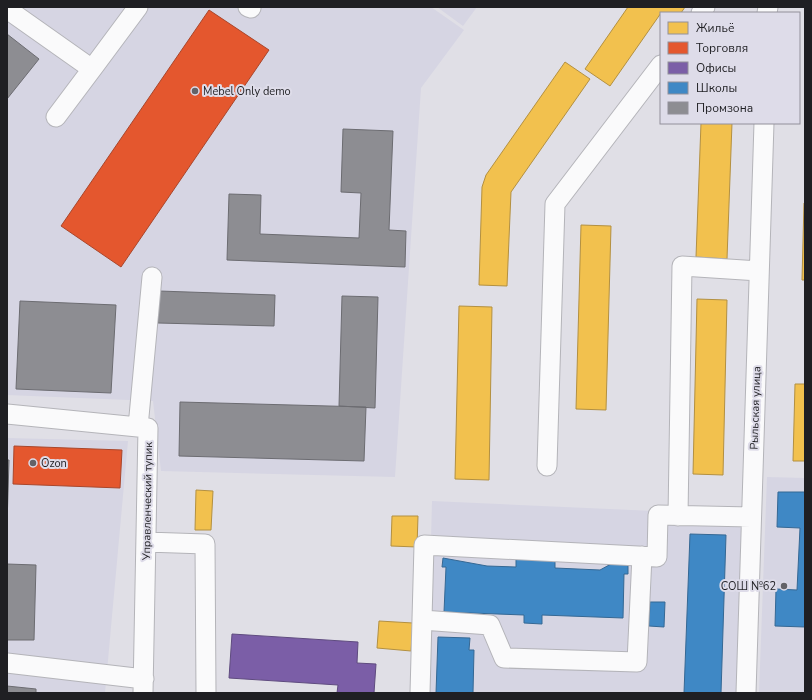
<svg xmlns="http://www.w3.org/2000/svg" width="812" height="700" font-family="'Nunito Sans',sans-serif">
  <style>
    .built { fill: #d6d5e3 }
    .homes { fill: #f2c14e; stroke: #b39041 }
    .shops { fill: #e4572e; stroke: #a9462b }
    .offices { fill: #7b5ea7; stroke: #5f4b7f }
    .schools { fill: #3f88c5; stroke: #356894 }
    .industry { fill: #8d8d92; stroke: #6c6c71 }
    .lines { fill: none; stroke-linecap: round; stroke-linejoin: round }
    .minor-casing { stroke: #b4b4b9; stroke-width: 21 }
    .minor { stroke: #fafafb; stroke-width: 19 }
    .poi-dot { fill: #636267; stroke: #dedce9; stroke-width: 1.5 }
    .labels { text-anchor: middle; stroke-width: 4; stroke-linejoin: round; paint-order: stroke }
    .poi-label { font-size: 11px; fill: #1f1f23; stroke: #dedce9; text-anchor: start }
    .street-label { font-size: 11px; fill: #1f1f23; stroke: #dedce9 }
  </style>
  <rect width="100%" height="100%" fill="#e0dfe6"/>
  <path class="built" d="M7 7H431L464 30 421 88 395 477 161 471 153 401 7 395Z
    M437 7H477L463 26Z
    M7 438 128 441 105 693H7Z
    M767 477 805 478V693H759Z
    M432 501 743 515 740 693H427Z"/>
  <path class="homes" d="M628 7H685L681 13H661L610 86 585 69Z
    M565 62 590 79 511 192 507 286 479 285 482 187 486 175Z
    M701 123H732L727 259 696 257Z
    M804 203H805V280H802Z
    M581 225 611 226 606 410 576 409Z
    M697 299 727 300 723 475 693 474Z
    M459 306 492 307 489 480 455 479Z
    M795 384H805V461H793Z
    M196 490 213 491 211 530H195Z
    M392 516H418L417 547 391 546Z
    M379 621 413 623 411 651 377 648Z"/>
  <path class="shops" d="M209 10 269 50 121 267 61 226Z
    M14 446 122 450 120 488 13 484Z"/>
  <path class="offices" d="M232 634 358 642 357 663 376 664 374 693H337L338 685 229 678Z"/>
  <path class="schools" d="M778 492H805V627L775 626 776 589 797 590 800 528 777 527Z
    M690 534 726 535 721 693H684Z
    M516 554 555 555V568L600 570 611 564 628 565V574H624L623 618 542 615V624L524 623V615L444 612 446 567H442L443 558 487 566 516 567Z
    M650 602H665L664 627 649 626Z
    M438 637 470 638 469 650H474L473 693H436Z"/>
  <path class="industry" d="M7 34 39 59 7 99Z
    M343 129 393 131 389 230 406 231 405 267 227 260 229 194 261 195 260 234 359 238 361 193 341 192Z
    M159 291 275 295 274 326 158 323Z
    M342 296 378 297 375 408 339 406Z
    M20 301 116 305 111 393 16 389Z
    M180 402 366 407 364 461 179 456Z
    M7 460H9L7 525Z
    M7 564 36 565 34 640H7Z
    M7 686 36 689V693H7Z"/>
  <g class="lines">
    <g class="minor-casing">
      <path id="minor" d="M248 7 251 8V7
        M7 9 92 69 138 7
        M701 13 705 7
        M767 13 768 7
        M56 117 92 69
        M7 414 148 428 143 693
        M138 427 152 277
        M547 466 555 204 661 65
        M678 516 682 266 759 271
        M146 542 205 544 206 693
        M422 620 490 625 504 658 637 662 642 556
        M7 663 144 679
        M420 693 424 545 657 557 658 515 751 517
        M746 693 764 123"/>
    </g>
    <use href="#minor" class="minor"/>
  </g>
  <g class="poi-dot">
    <circle cx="195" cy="91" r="4"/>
    <circle cx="33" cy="463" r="4"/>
    <circle cx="784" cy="586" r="4"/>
  </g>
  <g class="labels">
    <g class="poi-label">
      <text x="203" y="95">Mebel Only demo</text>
      <text x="41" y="467">Ozon</text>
      <text x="776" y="590" text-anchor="end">СОШ №62</text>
    </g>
    <g class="street-label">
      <text transform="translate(755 408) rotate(-88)" y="4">Рыльская улица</text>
      <text transform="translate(147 501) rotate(-89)" y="4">Управленческий тупик</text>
    </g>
  </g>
  <rect width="812" height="700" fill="none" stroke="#1f1f23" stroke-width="16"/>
  <rect x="660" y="12" width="140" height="112" fill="#dedce9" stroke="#92909a"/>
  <rect x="668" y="22" width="20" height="12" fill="#f2c14e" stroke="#92909a"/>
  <text x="696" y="32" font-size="12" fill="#1f1f23">Жильё</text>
  <rect x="668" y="42" width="20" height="12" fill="#e4572e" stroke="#92909a"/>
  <text x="696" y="52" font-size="12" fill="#1f1f23">Торговля</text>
  <rect x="668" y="62" width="20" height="12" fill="#7b5ea7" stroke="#92909a"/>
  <text x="696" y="72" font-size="12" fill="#1f1f23">Офисы</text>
  <rect x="668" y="82" width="20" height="12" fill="#3f88c5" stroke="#92909a"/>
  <text x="696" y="92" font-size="12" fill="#1f1f23">Школы</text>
  <rect x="668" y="102" width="20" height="12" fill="#8d8d92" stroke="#92909a"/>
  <text x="696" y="112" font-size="12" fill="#1f1f23">Промзона</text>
</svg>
